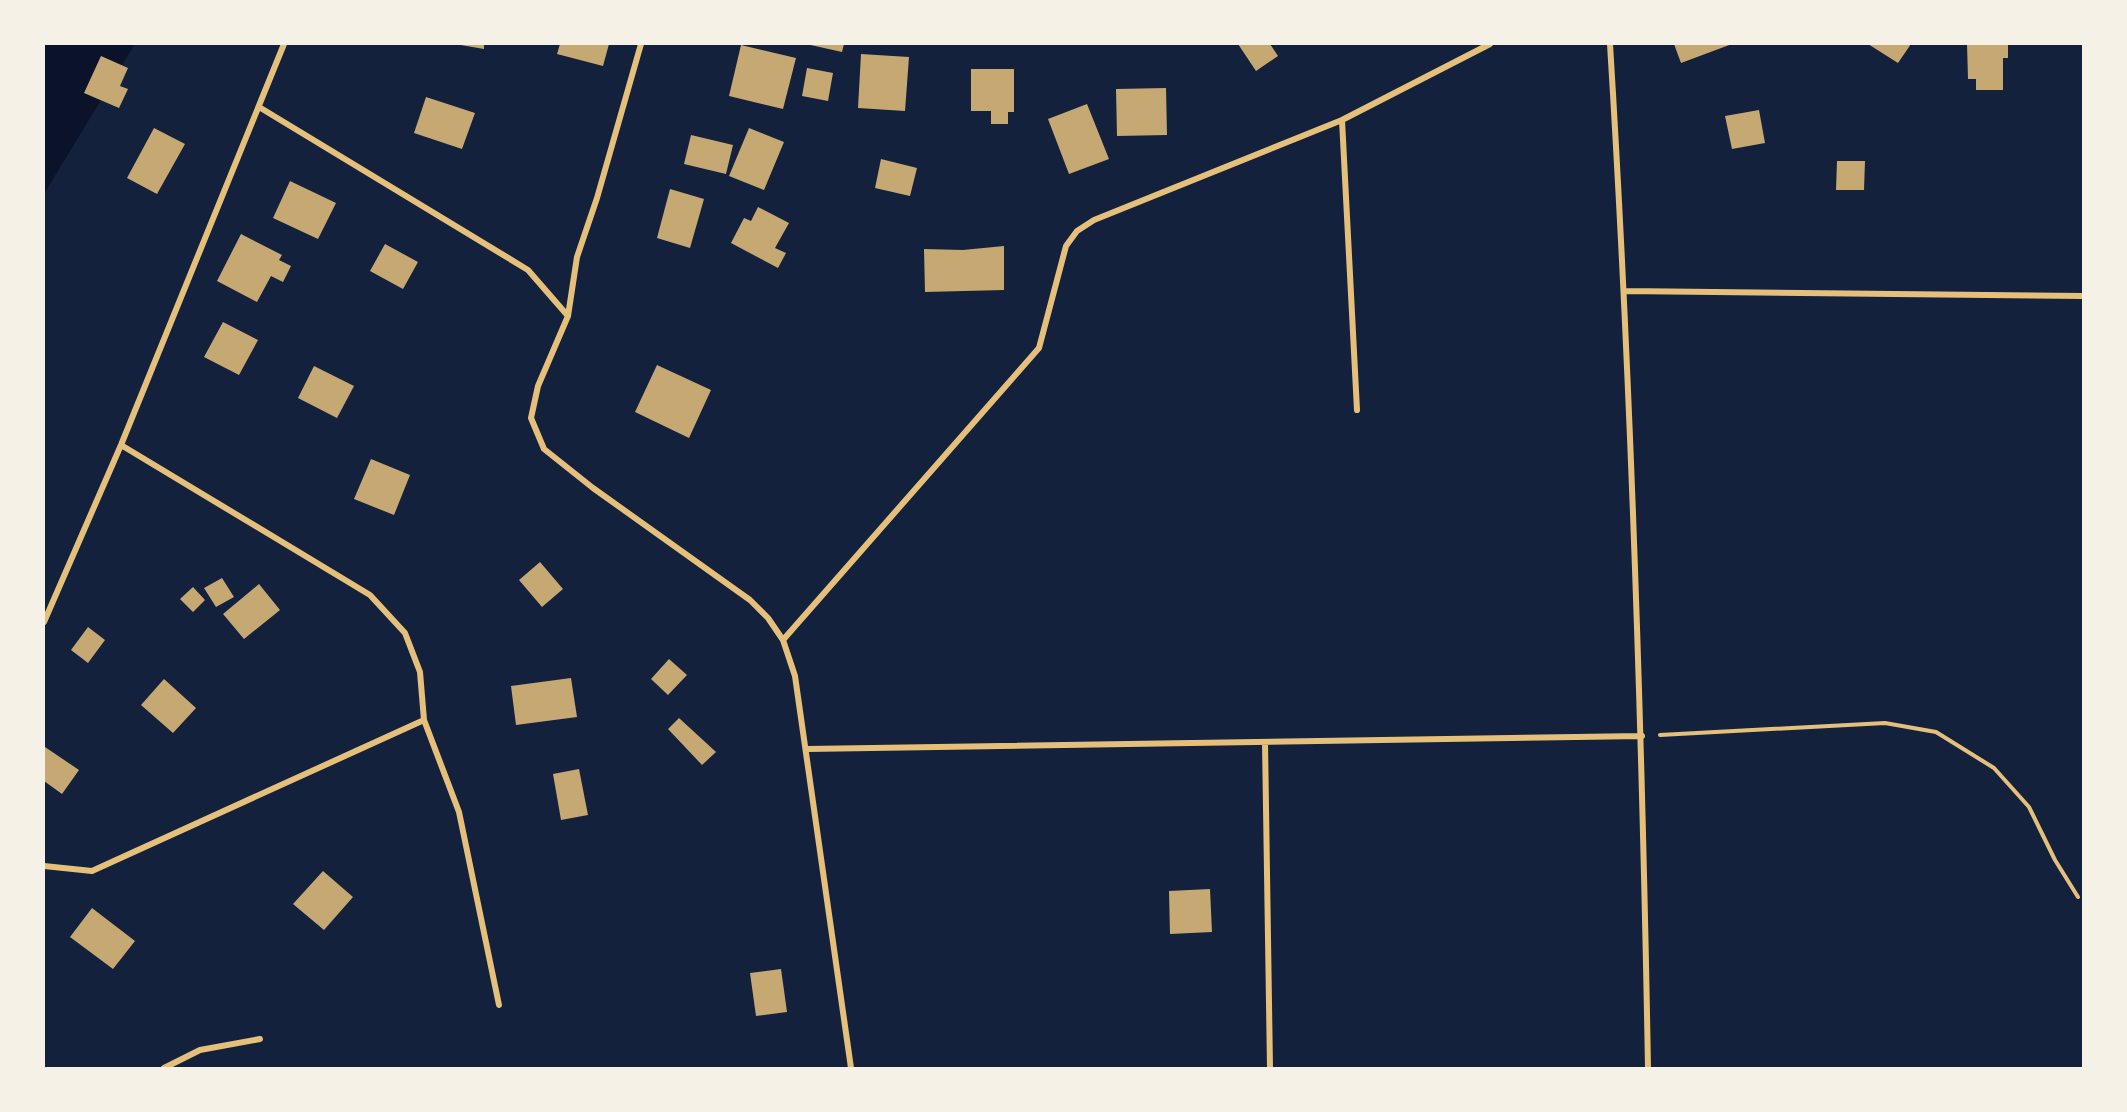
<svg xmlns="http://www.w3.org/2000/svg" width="2127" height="1112" font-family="Signika,sans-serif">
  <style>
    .water { fill: #0b132b }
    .building { fill: #c6a872 }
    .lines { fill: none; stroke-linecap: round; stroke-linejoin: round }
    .path { stroke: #e5c07b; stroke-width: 4 }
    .minor { stroke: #e5c07b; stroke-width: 6 }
  </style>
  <rect width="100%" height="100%" fill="#14213d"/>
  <path class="water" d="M44 44H135L44 194Z"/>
  <path class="building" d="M455 44H484V49Z
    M560 44H609L603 66 557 54Z
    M806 44H844L842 52Z
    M1238 44H1270L1278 56 1256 71Z
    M1674 44H1732L1681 63Z
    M1868 44H1911L1898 63Z
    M1967 44H2008V58H2003V90H1976V79H1968Z
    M741 45 796 58 783 109 729 96Z
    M861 54 909 57 905 111 858 108Z
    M101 56 128 68 120 86 128 89 119 108 84 93Z
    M807 68 833 73 828 101 802 96Z
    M971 69H1014V112H1008V124H991V111H971Z
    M1166 88 1167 135 1117 136 1116 89Z
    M426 97 475 113 462 149 414 133Z
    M1087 104 1109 159 1069 174 1048 119Z
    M1759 110 1765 143 1732 149 1725 116Z
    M154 128 185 144 157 194 127 178Z
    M749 128 784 142 764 190 729 176Z
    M691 135 733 145 726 174 684 164Z
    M881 159 917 168 910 196 875 188Z
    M1837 161H1865L1864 190H1836Z
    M290 181 336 203 318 239 273 218Z
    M670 189 704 199 690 248 657 238Z
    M758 207 789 223 775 248 786 253 778 268 731 243 744 218 751 221Z
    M241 234 282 255 279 260 291 266 283 282 271 276 257 302 217 281Z
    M385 244 418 262 403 289 370 271Z
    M1004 246V290L925 292 924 249 963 250Z
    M223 322 258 340 239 375 204 357Z
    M657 365 711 390 689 438 635 412Z
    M314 366 354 386 337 418 298 398Z
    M371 459 410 475 394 515 354 499Z
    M540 562 563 589 542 607 519 580Z
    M222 578 234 597 216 607 204 588Z
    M259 584 280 610 244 639 223 614Z
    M193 587 205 600 193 612 180 599Z
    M88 627 105 640 88 663 71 650Z
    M669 659 687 675 668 695 651 679Z
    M571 678 577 717 516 725 511 686Z
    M164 679 196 708 173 733 141 705Z
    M679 718 716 752 702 765 668 729Z
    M45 747 79 770 62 794 44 781Z
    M579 769 588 815 561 820 553 774Z
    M323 871 353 897 324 930 293 904Z
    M1210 889 1212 932 1170 934 1169 891Z
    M92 908 135 941 113 969 70 937Z
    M781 969 787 1012 756 1016 750 973Z"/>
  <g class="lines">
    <path class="path" d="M1660 735 1885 723 1936 732 1994 768 2029 807 2055 860 2078 897"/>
    <path class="minor" d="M641 44 597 198 577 257 568 316 538 386 531 418 544 449 593 488 750 600 768 618 783 640 795 676 851 1068
      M1610 44C1631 385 1642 726 1648 1068
      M259 107 528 270 568 316
      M1342 120 1357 410
      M1625 291 2084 296
      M121 445 370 595 405 633 420 672 424 720 459 812 499 1005
      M44 622 121 445 284 44
      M783 640 1039 348 1066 246 1077 231 1094 220 1342 120 1490 44
      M1265 742 1270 1068
      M807 749 1642 736
      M44 866 92 871 424 720
      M164 1068 200 1050 260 1039"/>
  </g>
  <rect width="2127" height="1112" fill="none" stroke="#f6f1e7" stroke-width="90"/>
</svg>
